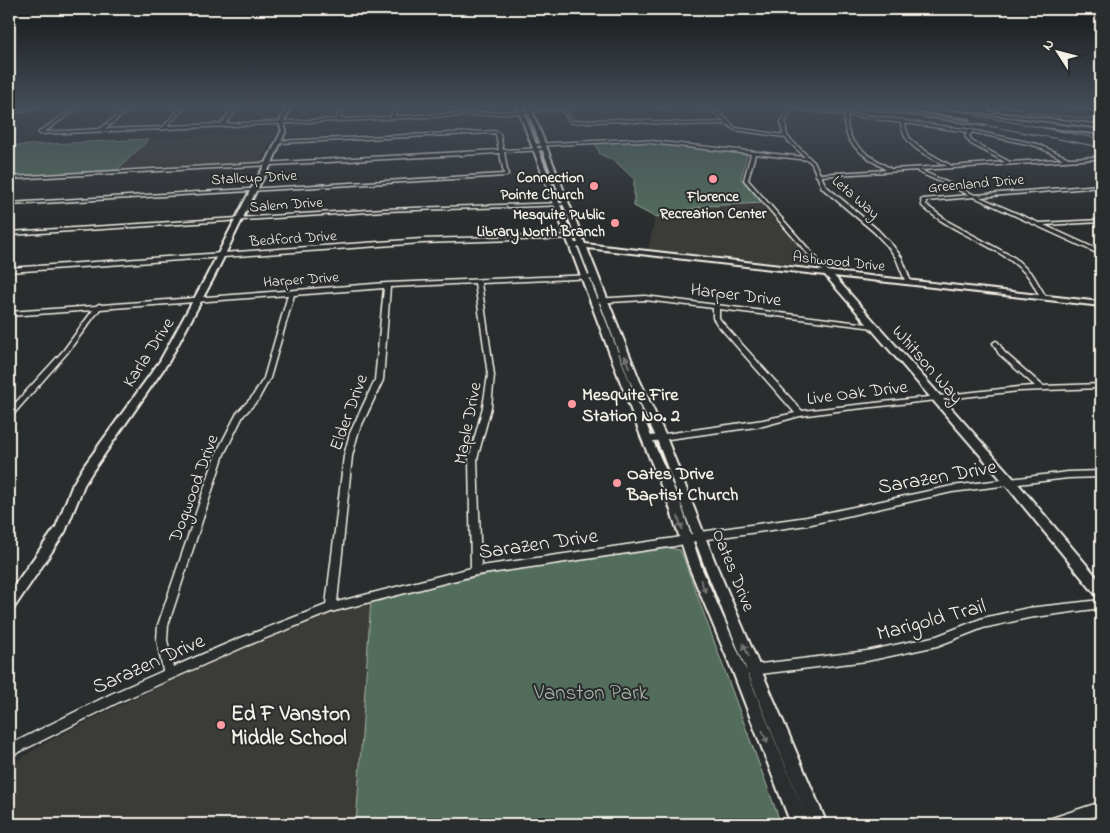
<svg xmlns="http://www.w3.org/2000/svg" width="1110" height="833" font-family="'Indie Flower',sans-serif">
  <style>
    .built { fill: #3b3a37 }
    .green { fill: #536d5d; stroke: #a4afa2 }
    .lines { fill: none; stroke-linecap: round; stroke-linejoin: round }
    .street-casing { stroke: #f4f1e8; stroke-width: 3 }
    .secondary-casing { stroke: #f4f1e8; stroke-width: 4 }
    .highway-casing { stroke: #f4f1e8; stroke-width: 4 }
    .street { fill: #2a2d2e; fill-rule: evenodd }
    .secondary { fill: #2a2d2e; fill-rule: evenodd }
    .highway { fill: #2a2d2e; fill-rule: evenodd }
    .highway-bridge-casing { stroke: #f4f1e8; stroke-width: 9; stroke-linecap: butt }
    .highway-bridge { stroke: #2a2d2e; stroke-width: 7 }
    .oneway { fill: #71726f }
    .poi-dot { fill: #ff9aa2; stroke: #2a2d2e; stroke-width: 2 }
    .labels { text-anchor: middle; stroke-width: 4; stroke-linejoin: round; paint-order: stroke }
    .far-street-label { font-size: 15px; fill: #f4f1e8; stroke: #2a2d2e }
    .far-poi-label { font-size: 15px; font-weight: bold; fill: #f4f1e8; stroke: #2a2d2e; text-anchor: end }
    .street-label { font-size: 18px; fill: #f4f1e8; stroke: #2a2d2e }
    .poi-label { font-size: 18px; font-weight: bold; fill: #f4f1e8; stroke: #2a2d2e; text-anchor: start }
    .near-street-label { font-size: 21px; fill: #f4f1e8; stroke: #2a2d2e }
    .near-park-label { font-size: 21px; fill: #acb6a9; stroke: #2a2d2e }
    .near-poi-label { font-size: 21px; font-weight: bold; fill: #f4f1e8; stroke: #2a2d2e; text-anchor: start }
  </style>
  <rect width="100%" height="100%" fill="#2a2d2e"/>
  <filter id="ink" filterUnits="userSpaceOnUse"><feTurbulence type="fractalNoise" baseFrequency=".02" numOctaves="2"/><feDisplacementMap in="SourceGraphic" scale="10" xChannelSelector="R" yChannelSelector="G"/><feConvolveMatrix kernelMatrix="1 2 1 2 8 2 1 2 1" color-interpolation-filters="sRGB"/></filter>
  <g filter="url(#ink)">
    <path class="built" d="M275 133 260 162 117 170 149 139Z
      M763 203 816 267 815 269 648 250 655 217 706 206Z
      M371 599 356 824H9V765L45 743 116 707 263 637Z"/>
    <path class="green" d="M149 139 117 170 9 177V146Z
      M637 141 747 154 741 179 763 203 706 206 655 217 634 206V179L616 162 600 154 595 143Z
      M670 548 680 550 682 554 781 824H356L371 599 500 572Z"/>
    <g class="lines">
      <g class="street-casing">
        <path id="street" d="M76 106H80L44 132 100 129 129 106H133L105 129 163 127 182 106H186L167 126 221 124 235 106H239L225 124 337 119 341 106H345L340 119 391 117 393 106H397L395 116 522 111 562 106H578L564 108 572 121 618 119 684 123 725 122 710 108 657 107 655 106H712L736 128 783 135 781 122 789 107 785 106 845 113 847 112 849 113 901 120 903 119 905 121 971 130 1037 144 1069 158 1097 157 1098 158 1096 159 920 170 975 195 1101 185V187L980 197 1039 223 1101 220V222L1044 225 1101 251V255L974 197 926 201V205L949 222 1015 258 1033 275 1046 297 1045 298H1041C1036 291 1033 282 1027 275 998 244 953 235 922 206L921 200 923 199 969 195 918 172 917 170 821 176 826 186 878 230 893 246 902 258 911 282 910 283H906L896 258 889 248 874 232 822 188 817 176 815 175 816 174 812 164 808 160 755 154 748 180 829 272V274H825L744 180 751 154 632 141 534 146 532 145 534 144 632 139 805 157 784 137 735 130 727 124 684 125 618 121 571 123 561 109 522 113 340 121 338 122 336 121 165 129 163 130 161 129 39 134V132ZM792 108 845 115C841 145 864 155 886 170L820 174 815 163 787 136 785 122ZM848 115 901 123C903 147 928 156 947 166L891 169 867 154 853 141 849 133 847 124ZM905 123 968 132 965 136 971 144 1005 162 952 166 929 153 914 143 909 137 906 129ZM972 132 1036 146 1063 159 1010 162 973 142 969 136Z
          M495 131 500 134 503 150 546 148 548 149 546 150 504 152 508 175 506 176 9 205V203L504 174 500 153 9 179V177L499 150 496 134 494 133 278 143 276 142 278 141Z
          M565 203 567 204V205L384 211 9 235V232L384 209Z
          M578 235 581 237 580 238 422 243 9 272V268L422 239Z
          M595 275 597 276V278L481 283 494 375 491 407 477 459 481 566 675 538 700 532 807 517 952 486 1068 472 1101 471V477L1068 478 952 492 807 525 700 540 675 546 476 575 331 612 246 646 119 702 9 757V745L111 694 163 671 157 640 158 625 216 454 237 413 252 397 264 378 288 295 100 309 67 353 12 416H9V410L63 351 93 310 9 316V312L96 306 99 304 102 305 387 283ZM475 283 488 375 483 407 469 459 471 568 337 602 352 456 358 433 383 380 390 287ZM384 288 375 380 350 433 344 456 326 605 238 639 173 667 167 640 168 625 224 454 243 416 258 400 270 378 294 295Z
          M645 296 876 325V327L874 328 719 309V318L722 322 802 411 1019 387 1035 386 999 354 993 343 996 341 998 342 1004 352 1043 386 1101 384V388L1019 391 845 410 800 416 763 426 647 442 644 441 643 439 644 437 763 420 795 413 717 324 713 318V308L645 300 594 303 591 301 594 299Z
          M1101 600V608L1028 618 983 628 937 646 867 661 751 675 747 674 746 670 747 666 751 665 867 651 937 636 983 618 1028 608Z
          M1101 802V814L1071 824H1046L1047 819 1052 818Z"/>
      </g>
      <g class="secondary-casing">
        <path id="secondary" d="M32 106H38L9 114V112Z
          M288 106H292L283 123 286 130 272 163 257 189 214 277 169 361 92 472 84 485 65 532 14 608 9 610V593L56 527 73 484 84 466 160 361 206 277 251 189 266 163 282 130 279 123Z
          M517 106H521L575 243H578L526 106H530L585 244 1101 302V306L834 276 1014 479 1101 582V597L1096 595 1006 485 825 275 587 248 639 379 666 437 717 567 827 824H809L705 567 656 437 629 379 579 247H577L652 439 681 505 702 569 747 672 809 824H791L733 672 690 569 669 505 642 439Z
          M855 106H865L987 124 985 125Z
          M1050 106 1101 107V109L1052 107Z"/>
      </g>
      <g class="highway-casing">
        <path id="highway" d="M874 106H913L1101 130V134Z
          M992 107 1036 110 1039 112 1101 119V123L990 110Z"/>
      </g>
      <use href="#street" class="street"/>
      <use href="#secondary" class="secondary"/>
      <use href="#highway" class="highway"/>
      <g class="highway-bridge-casing">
        <path id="highway-bridge" d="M1026 108 1101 116
          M974 119 1101 143"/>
      </g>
      <use href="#highway-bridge" class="highway-bridge"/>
    </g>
    <defs><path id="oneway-solid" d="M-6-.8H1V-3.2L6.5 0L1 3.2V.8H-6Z" transform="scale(1.25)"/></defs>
    <g class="oneway">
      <use href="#oneway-solid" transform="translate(627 362) rotate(-110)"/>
      <use href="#oneway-solid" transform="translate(680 523) rotate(72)"/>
      <use href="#oneway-solid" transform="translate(703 586) rotate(67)"/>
      <use href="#oneway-solid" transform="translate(746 650) rotate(-113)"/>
      <use href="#oneway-solid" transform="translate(765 737) rotate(69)"/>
    </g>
  </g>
  <linearGradient id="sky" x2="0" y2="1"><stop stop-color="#171919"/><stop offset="0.48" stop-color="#444c57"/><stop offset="1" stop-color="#444c57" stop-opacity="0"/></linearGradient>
  <rect width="1110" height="222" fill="url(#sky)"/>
  <g class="poi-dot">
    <circle cx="713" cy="179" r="5"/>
    <circle cx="594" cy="186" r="5"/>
    <circle cx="615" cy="223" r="5"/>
    <circle cx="572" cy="404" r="5"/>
    <circle cx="617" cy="483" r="5"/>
    <circle cx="221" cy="725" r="5"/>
  </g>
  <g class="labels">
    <g class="far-street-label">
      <text transform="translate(254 177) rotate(-3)" y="5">Stallcup Drive</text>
      <text transform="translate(976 183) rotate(-5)" y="5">Greenland Drive</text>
      <text transform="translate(856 197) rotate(41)" y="5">Leta Way</text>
      <text transform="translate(286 204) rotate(-4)" y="5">Salem Drive</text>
      <text transform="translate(293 238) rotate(-4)" y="5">Bedford Drive</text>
      <text transform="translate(839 261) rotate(6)" y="5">Ashwood Drive</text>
      <text transform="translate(301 279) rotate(-4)" y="5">Harper Drive</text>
    </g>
    <g class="far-poi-label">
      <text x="584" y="182">Connection<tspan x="584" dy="17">Pointe Church</tspan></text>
      <text x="713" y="201" text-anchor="middle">Florence<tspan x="713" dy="17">Recreation Center</tspan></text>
      <text x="605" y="219">Mesquite Public<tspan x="605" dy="17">Library North Branch</tspan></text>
    </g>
    <g class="street-label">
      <text transform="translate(736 294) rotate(7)" y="6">Harper Drive</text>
      <text transform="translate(148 352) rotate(-57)" y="6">Karla Drive</text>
      <text transform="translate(928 364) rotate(49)" y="6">Whitson Way</text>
      <text transform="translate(857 392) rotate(-7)" y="6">Live Oak Drive</text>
      <text transform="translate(348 412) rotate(-70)" y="6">Elder Drive</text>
      <text transform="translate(467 423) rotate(-79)" y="6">Maple Drive</text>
      <text transform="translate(193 488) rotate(-70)" y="6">Dogwood Drive</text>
      <text transform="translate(734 570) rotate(68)" y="6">Oates Drive</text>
    </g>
    <g class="poi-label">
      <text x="582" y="400">Mesquite Fire<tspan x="582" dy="21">Station No. 2</tspan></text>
      <text x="627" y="479">Oates Drive<tspan x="627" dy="21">Baptist Church</tspan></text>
    </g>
    <g class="near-street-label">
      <text transform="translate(937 476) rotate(-10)" y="7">Sarazen Drive</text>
      <text transform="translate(538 543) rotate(-8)" y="7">Sarazen Drive</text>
      <text transform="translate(931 619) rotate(-15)" y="7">Marigold Trail</text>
      <text transform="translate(148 663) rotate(-24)" y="7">Sarazen Drive</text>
    </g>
    <g class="near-park-label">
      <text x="591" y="699">Vanston Park</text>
    </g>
    <g class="near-poi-label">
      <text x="231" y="720">Ed F Vanston<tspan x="231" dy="24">Middle School</tspan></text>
    </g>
  </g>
  <rect width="1110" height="833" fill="none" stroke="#2a2d2e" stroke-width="30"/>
  <rect x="15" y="15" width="1080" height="803" fill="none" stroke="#f4f1e8" stroke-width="2" filter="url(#ink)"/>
  <g transform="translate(1058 52) rotate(306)" stroke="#2a2d2e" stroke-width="4" paint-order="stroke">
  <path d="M0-4L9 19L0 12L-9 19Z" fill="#f4f1e8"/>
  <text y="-8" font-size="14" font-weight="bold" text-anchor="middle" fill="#f4f1e8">N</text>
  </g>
</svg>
